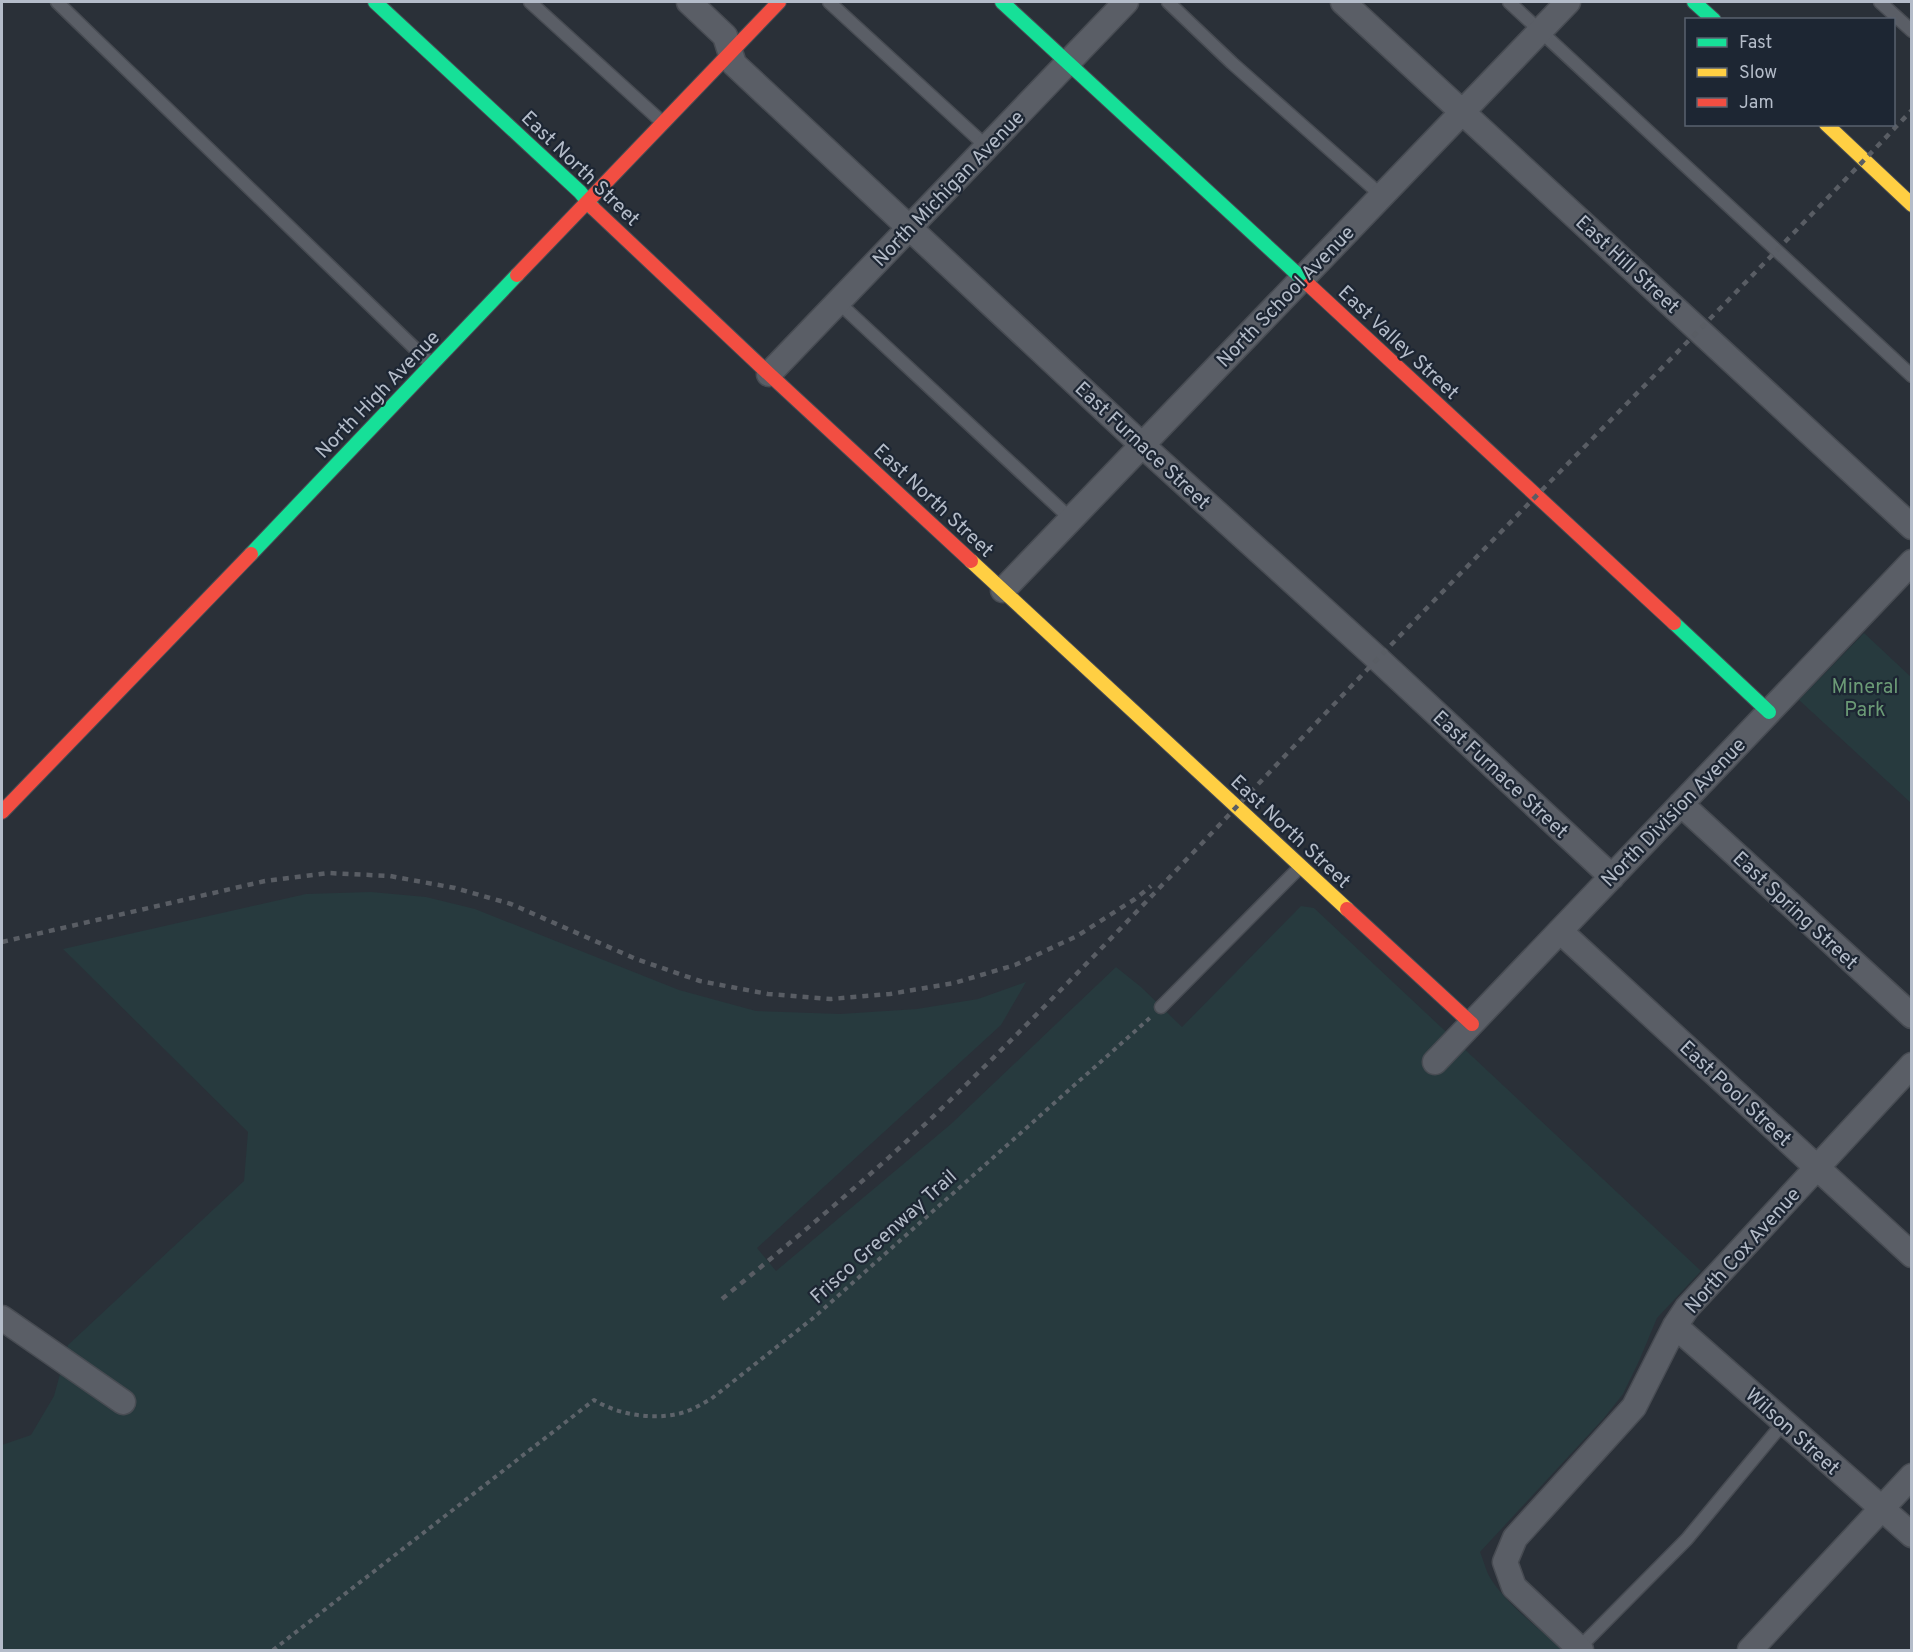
<svg xmlns="http://www.w3.org/2000/svg" width="1913" height="1652" font-family="Overpass,sans-serif">
  <style>
    .green { fill: #273a3e }
    .lines { fill: none; stroke-linecap: round; stroke-linejoin: round }
    .lane-casing { stroke: #484c53; stroke-width: 15 }
    .street-casing { stroke: #484c53; stroke-width: 27 }
    .fast-casing { stroke: #484c53; stroke-width: 16 }
    .slow-casing { stroke: #484c53; stroke-width: 16 }
    .jam-casing { stroke: #484c53; stroke-width: 16 }
    .path { stroke: #5d636a; stroke-width: 4; stroke-dasharray: 4.5 4.5; stroke-linecap: butt }
    .lane { stroke: #5a5e66; stroke-width: 12 }
    .street { stroke: #5a5e66; stroke-width: 24 }
    .fast { stroke: #16e098; stroke-width: 14 }
    .slow { stroke: #ffcf43; stroke-width: 14 }
    .jam { stroke: #f24e42; stroke-width: 14 }
    .rail { stroke: #595d64; stroke-width: 4.5; stroke-dasharray: 6 6; stroke-linecap: butt }
    .labels { text-anchor: middle; stroke-width: 4.5; stroke-linejoin: round; paint-order: stroke }
    .street-label { font-size: 20px; fill: #b4bcc9; stroke: #1d2633 }
    .park-label { font-size: 20px; fill: #6b9a76; stroke: #1d2633 }
  </style>
  <rect width="100%" height="100%" fill="#2a3038"/>
  <path class="green" d="M1864 633 1911 677V803L1799 700Z
    M371 892 426 897 475 909 679 990 756 1011 840 1014 917 1009 978 999 1026 982 1001 1025 757 1248 776 1271 951 1124 1116 967 1141 987 1182 1027 1301 906 1314 908 1701 1271 1657 1318 1639 1361 1623 1394 1604 1418 1480 1552C1483 1559 1485 1567 1488 1574 1502 1601 1541 1630 1563 1650H2V1445L31 1435 54 1396 68 1345 244 1181 248 1132 63 949 306 894Z"/>
  <g class="lines">
    <g class="lane-casing">
      <path id="lane" d="M57 2 431 364
        M530 2 662 122
        M829 2 987 147
        M1168 2 1232 63 1382 196
        M1509 2 1912 376
        M1880 2 1912 31
        M838 302 1071 519
        M1161 1007 1300 867
        M1579 1648 1687 1539 1784 1422"/>
    </g>
    <g class="street-casing">
      <path id="street" d="M689 2 725 36 734 64 1142 445 1378 659 1612 877
        M1343 2 1912 527
        M769 374 1126 2
        M1003 590 1568 2
        M1681 804 1912 1016
        M1560 931 1912 1255
        M1435 1062 1912 562
        M2 1318 123 1402
        M1675 1326 1912 1535
        M1581 1650 1514 1587 1505 1562 1515 1538 1634 1407 1675 1326 1687 1308 1912 1065
        M1750 1650 1912 1476"/>
    </g>
    <g class="fast-casing">
      <path id="fast" d="M375 2 580 192 593 208
        M1002 2 1309 285
        M1694 2 1714 20
        M251 554 517 275
        M1674 623 1769 712"/>
    </g>
    <g class="slow-casing">
      <path id="slow" d="M1826 124 1912 205
        M971 561 1347 909"/>
    </g>
    <g class="jam-casing">
      <path id="jam" d="M593 208 769 374 971 561
        M517 275 779 2
        M1309 285 1674 623
        M2 812 251 554
        M1347 909 1472 1024"/>
    </g>
    <path class="path" d="M273 1650 594 1400C617 1414 650 1420 677 1414 689 1412 700 1405 711 1399L812 1319 1152 1016"/>
    <use href="#lane" class="lane"/>
    <use href="#street" class="street"/>
    <use href="#fast" class="fast"/>
    <use href="#slow" class="slow"/>
    <use href="#jam" class="jam"/>
    <path class="rail" d="M2 942 265 881 328 873 390 876 455 888 511 904 636 959 700 981 768 994 831 999 890 994 954 983 1015 965 1077 936 1135 899 1151 886
      M722 1299C796 1238 870 1177 939 1111 1085 970 1223 820 1363 674 1545 485 1731 300 1912 110"/>
  </g>
  <g class="labels">
    <g class="street-label">
      <text transform="translate(581 168) rotate(44)" y="7">East North Street</text>
      <text transform="translate(948 188) rotate(-46)" y="7">North Michigan Avenue</text>
      <text transform="translate(1628 264) rotate(43)" y="7">East Hill Street</text>
      <text transform="translate(1285 296) rotate(-46)" y="7">North School Avenue</text>
      <text transform="translate(1399 342) rotate(43)" y="7">East Valley Street</text>
      <text transform="translate(377 394) rotate(-46)" y="7">North High Avenue</text>
      <text transform="translate(1143 445) rotate(43)" y="7">East Furnace Street</text>
      <text transform="translate(934 500) rotate(43)" y="7">East North Street</text>
      <text transform="translate(1501 774) rotate(43)" y="7">East Furnace Street</text>
      <text transform="translate(1673 812) rotate(-46)" y="7">North Division Avenue</text>
      <text transform="translate(1291 831) rotate(43)" y="7">East North Street</text>
      <text transform="translate(1796 910) rotate(43)" y="7">East Spring Street</text>
      <text transform="translate(1736 1093) rotate(43)" y="7">East Pool Street</text>
      <text transform="translate(883 1236) rotate(-42)" y="7">Frisco Greenway Trail</text>
      <text transform="translate(1742 1250) rotate(-48)" y="7">North Cox Avenue</text>
      <text transform="translate(1793 1431) rotate(42)" y="7">Wilson Street</text>
    </g>
    <g class="park-label">
      <text x="1865" y="693">Mineral<tspan x="1865" dy="23">Park</tspan></text>
    </g>
  </g>
  <rect width="1913" height="1652" fill="none" stroke="#b4bcc9" stroke-width="6"/>
  <rect x="1685" y="18" width="210" height="108" fill="#1d2633" stroke="#59626f" stroke-width="1.5"/>
  <rect x="1697" y="38" width="30" height="9" fill="#16e098" stroke="#59626f" stroke-width="1.5"/>
  <text x="1739" y="48" font-size="18" fill="#b4bcc9">Fast</text>
  <rect x="1697" y="68" width="30" height="9" fill="#ffcf43" stroke="#59626f" stroke-width="1.5"/>
  <text x="1739" y="78" font-size="18" fill="#b4bcc9">Slow</text>
  <rect x="1697" y="98" width="30" height="9" fill="#f24e42" stroke="#59626f" stroke-width="1.5"/>
  <text x="1739" y="108" font-size="18" fill="#b4bcc9">Jam</text>
</svg>
